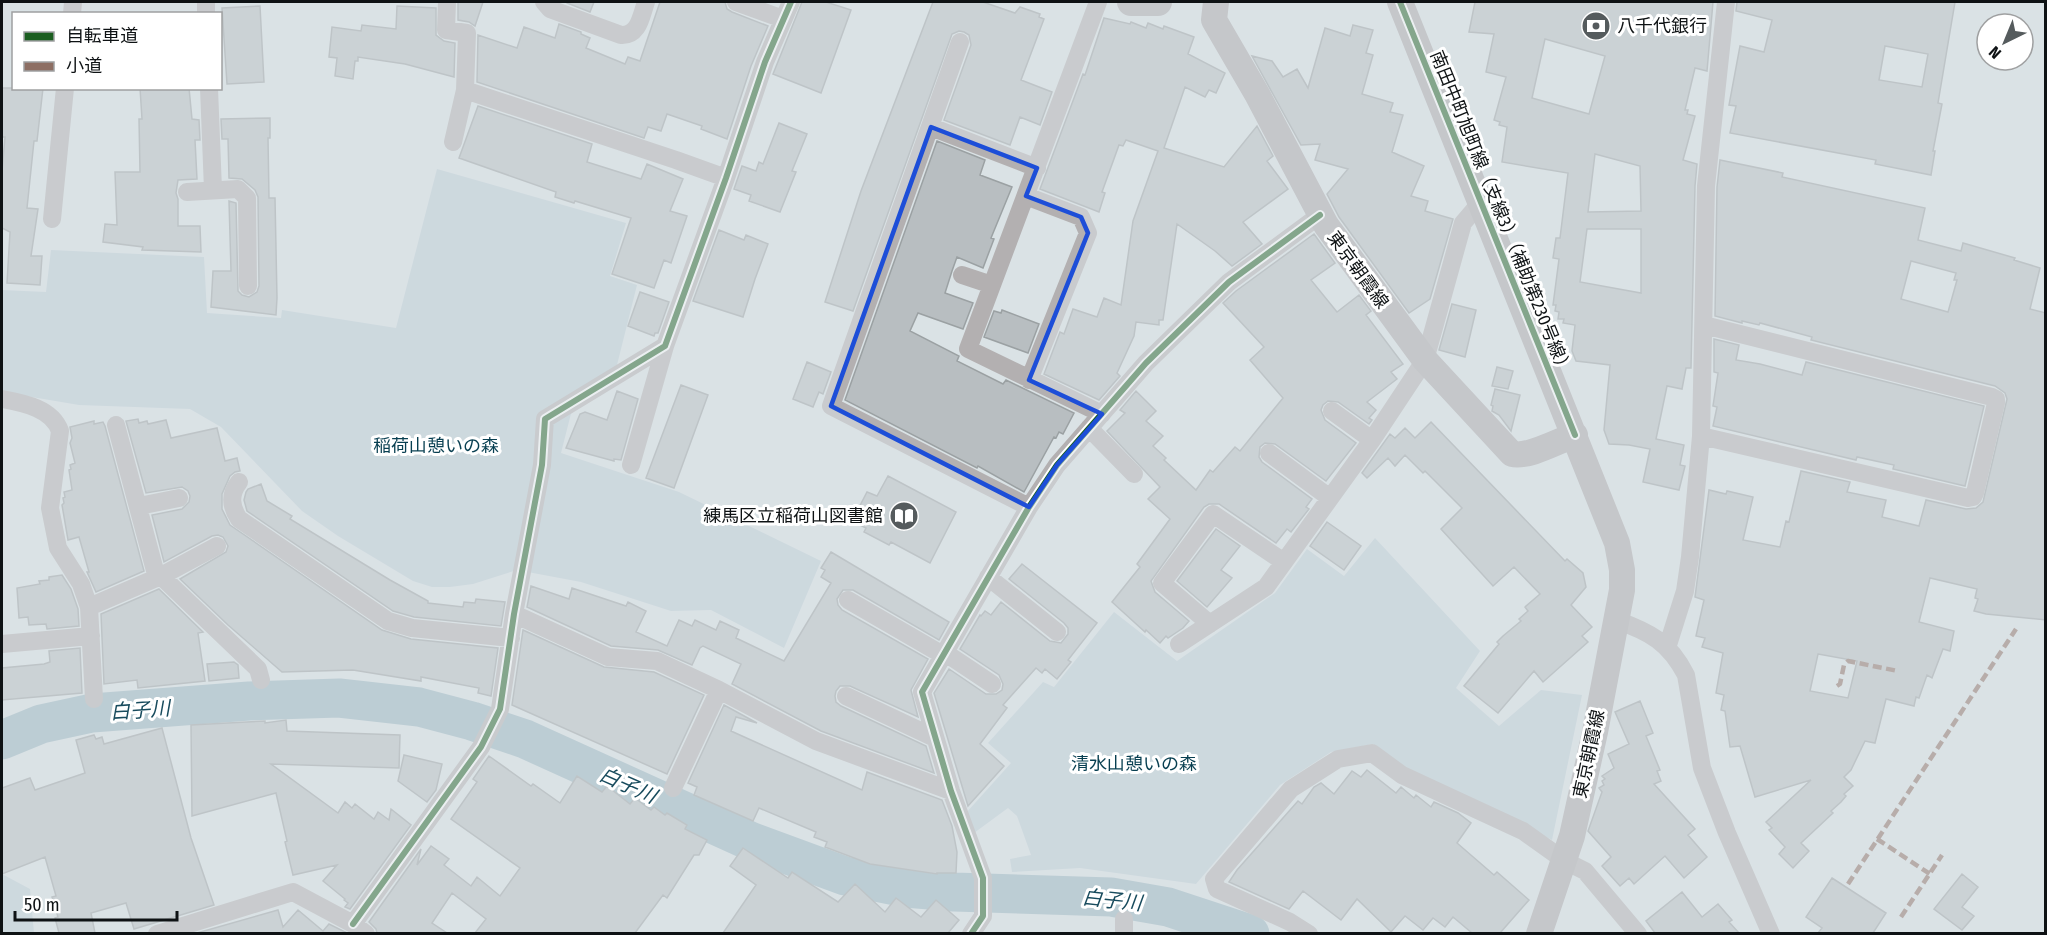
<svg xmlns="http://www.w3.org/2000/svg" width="2047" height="935" font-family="'Fira Sans Condensed','Noto Sans JP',sans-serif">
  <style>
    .green { fill: #bdced6 }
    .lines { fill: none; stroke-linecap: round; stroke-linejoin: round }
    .river { stroke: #98b4bf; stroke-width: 39 }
    .building { fill: #b8bec1; stroke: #9ba1a3; stroke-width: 1.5; fill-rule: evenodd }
    .street { stroke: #b3b0b1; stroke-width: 18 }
    .secondary { stroke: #aaa6a8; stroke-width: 26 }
    .primary { stroke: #aca8ab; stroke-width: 28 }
    .quiet { stroke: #8d6e63; stroke-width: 4.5; stroke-dasharray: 9 4.5; stroke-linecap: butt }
    .cycleway-casing { stroke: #fff; stroke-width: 10 }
    .cycleway { stroke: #1b5e20; stroke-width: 6 }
    .marked { fill: none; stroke: #1d4ed8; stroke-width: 4.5; stroke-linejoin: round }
    .labels { text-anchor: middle; stroke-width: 6; stroke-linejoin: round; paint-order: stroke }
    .poi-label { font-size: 18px; fill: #0e1214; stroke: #fff; text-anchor: start }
    .street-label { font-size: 18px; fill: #0e1214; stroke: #fff }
    .park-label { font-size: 18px; fill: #083f51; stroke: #fff }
    .water-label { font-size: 20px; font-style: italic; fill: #184b5d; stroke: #fff }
  </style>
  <rect width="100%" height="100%" fill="#dae2e5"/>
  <path class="green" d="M437 169 626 223 610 276 637 285 616 369 577 390 561 453 679 492 821 561 784 648 711 610 671 611 581 582 517 570 473 584 450 587H432L413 581 338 536 302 511 221 427 190 409 79 405 2 392V290L46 292 51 250 204 257 207 313 281 318 282 310 396 328Z
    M1375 538 1480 651 1456 688 1499 726 1541 690 1582 695 1552 840 1485 805 1404 768 1373 744 1331 752 1280 785 1196 884 1080 868 1012 872 1010 859 1031 855 1017 816 1008 808 974 833 966 813 1011 763 988 743 1043 682 1054 687 1114 612 1177 661 1275 593 1307 549 1344 576Z
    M2 874 30 889 34 933H2Z"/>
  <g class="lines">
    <path class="river" d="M2 740 41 724 92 713 249 701 339 698 419 707 472 721 525 739 750 841 845 876 905 888 954 892 1111 897 1168 907 1250 934"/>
  </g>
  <path class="building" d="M458 2H483L475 26 469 22 458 20Z
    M567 2H594L590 12 567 3Z
    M660 2H725L727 9 732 12 768 26 751 66 727 139 701 129 702 126 667 114 661 131 648 127 644 138 477 82 478 35 517 48 524 27 555 38 559 24 581 32V34L590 38 586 48 625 64 628 57 640 61Z
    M802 2H826L851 10 821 93 773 74Z
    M933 2H983L1015 13 1020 7 1040 14 1039 17 1044 19 1021 80 1052 92 1040 125 1020 117 1010 145 944 120 971 45 969 35 964 32 959 31 952 34 853 311 825 302 861 191Z
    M1475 2H1713L1707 71 1695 68 1685 110H1688L1687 114 1695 116 1683 160 1697 164 1695 186 1691 368H1686L1682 389 1667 386 1656 439 1684 445 1680 465 1685 466 1679 490 1643 482 1650 449 1629 445 1609 444 1604 430 1610 365 1576 361 1572 351 1575 325 1563 323 1564 319H1558L1559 312 1555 311 1556 305H1553L1559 259 1553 258 1556 238H1560L1568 173 1502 162 1507 127 1499 125 1500 122 1494 120 1506 77 1486 72 1494 34 1469 32ZM1545 39 1605 56 1589 114 1532 98ZM1595 154 1640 166 1641 211 1588 212ZM1587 229H1641V293L1580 282Z
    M1737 2H1955L1938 103 1942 104 1933 151H1935L1931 175 1875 164 1876 160 1730 133 1736 106 1729 105 1740 46 1764 52 1772 20 1736 11ZM1885 46 1928 54 1922 87 1879 80Z
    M260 6 264 82 227 84 222 8Z
    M397 6 436 8V35L444 41 455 43 454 77 405 64 358 57V61H355L353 79 335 76 337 58 329 57 332 27 361 31 362 25 396 29Z
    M1104 18 1130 24 1131 22 1146 28 1148 23 1163 29 1164 26 1194 37 1188 54 1225 73 1216 93 1209 90 1205 97 1185 87 1164 148 1224 167 1257 126 1273 156 1267 161 1288 189 1243 222 1262 244 1232 266 1215 251 1177 224 1163 320H1159V325L1136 322 1134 336 1117 373 1120 376 1099 400 1044 374 1060 332 1064 334 1073 309 1097 317 1104 298 1121 305 1133 221 1158 151 1126 140 1123 146 1119 145 1102 192 1105 193 1099 212 1040 189 1083 74 1085 75Z
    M1353 25 1373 30 1366 53 1373 55 1362 94 1393 103 1390 112 1403 115 1392 152 1424 166 1411 196 1428 201 1425 211 1453 219 1430 299 1409 313 1339 217 1327 194 1348 169 1315 160 1320 144 1301 145 1252 56 1272 61 1283 77 1297 69 1308 88 1325 28 1350 36Z
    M2 88H43L37 141H34L27 208 38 209 31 256H42L40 285 7 283 10 232 2 228V171L5 137H2Z
    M140 88H189L192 119 199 120 200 140H195L197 179 178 180 176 193 178 199V226H200L201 252 142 250 143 247 103 242 105 224 117 225 115 172H140L139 119H142Z
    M478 106 592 144 587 162 641 179 647 164 683 179 670 211 687 216 671 263 664 260 654 288 612 274 631 218 575 201 574 203 555 197 556 192 459 158Z
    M270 118V138H268L269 198H275L277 298 276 315 211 307 213 271H231L229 201 236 203 238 291 242 295 249 297 257 292 259 286 258 197 255 190 242 179 229 178 228 139H222L221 119Z
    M779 123 807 134 792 171 796 172 780 212 749 201 751 195 734 189 742 166 756 171 759 162 763 164Z
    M937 141 985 160 980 175 1012 187 991 238 994 239 983 268 957 257 952 271 945 293 973 303 963 329 918 313 910 331 959 356 957 361 1003 384 1006 380 1074 413 1063 434 1059 432 1056 438 1054 437 1024 492 978 466 977 468 845 400Z
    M1720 160 1783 173 1782 177 1925 208 1918 240 1961 251 1963 243 2015 258 2014 260 2040 268 2030 309 2046 313V620L1986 614 1974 611 1978 599 1975 598 1977 589 1930 578 1919 622 1954 631 1950 651 1943 649 1932 678 1927 675 1919 698 1916 697 1914 706 1886 699 1875 743 1865 741 1851 770 1844 777 1853 786 1844 794 1846 796 1841 802 1831 811 1833 813 1801 843 1809 851 1793 868 1779 854 1785 847 1769 830 1772 828 1766 822 1811 780 1755 797 1740 746 1730 747 1725 711 1721 710 1724 695 1716 693 1723 653 1702 647 1705 638 1696 636 1704 600 1695 597 1709 490 1726 494 1727 491 1753 497 1743 540 1780 547 1786 521 1789 522 1801 471 1850 482 1847 492 1886 500 1882 517 1919 526 1926 500 1966 509 1976 508 1983 502 2007 399 2005 393 1995 386 1811 340 1812 337 1760 323 1759 325 1742 321V323L1715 316 1717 187ZM1911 261 1956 273 1954 280H1957L1948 312 1901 299ZM1818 654 1857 661 1848 698 1810 691Z
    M719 230 744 240 746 235 768 244 755 279 743 317 693 301Z
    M1314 234 1335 263 1311 280 1337 312 1359 295 1371 311 1366 315 1403 364 1391 372 1397 379 1367 402 1376 410 1369 418 1372 420 1369 424 1338 402 1328 401 1323 405 1321 410 1325 420 1356 443 1326 481 1275 444 1265 443 1260 447 1259 457 1262 462 1312 499 1306 507 1309 509 1291 532 1287 529 1276 543 1219 504H1209L1204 507 1151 581 1155 592 1189 621 1183 628 1168 638 1166 636 1160 643 1146 630 1145 632 1112 602 1140 567 1137 564 1170 519 1148 499 1160 487 1107 431 1125 413 1120 410 1136 391 1156 411 1146 421 1163 436 1153 446 1166 458 1164 460 1196 490 1210 470 1213 472 1235 447 1240 451 1283 398 1250 360 1264 347 1223 303 1236 291Z
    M640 292 669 302 658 333H655L654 336 628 326Z
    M1452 304 1476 310 1465 357 1439 350Z
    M1002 310 1039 324 1028 353 984 337 994 311 1001 313Z
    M1714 339 1739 345 1736 360 1760 364 1802 375 1806 362 1984 406 1965 486 1893 469 1894 465 1857 457 1856 460 1713 426 1717 407 1713 406 1718 373 1714 372Z
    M807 362 831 372 823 394 819 392 813 407 793 399Z
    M1497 367 1513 371 1508 389 1492 386Z
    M681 385 708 395 674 488 646 478Z
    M1495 389 1520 395 1511 431 1499 415 1492 411 1493 406 1491 405Z
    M617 391 638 399 621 460 614 459V461L566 448 580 414 585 412 607 420Z
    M138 419 139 423 147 421 148 424 166 420 171 438 217 428 225 461 237 458 240 471 235 472 230 476 222 494V509L230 525 382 630 411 639 498 648 491 696 478 693 479 688 421 677V681L353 670 282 672 228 625 180 579 226 552 228 546 223 537 218 535 212 536 164 562 152 515 182 509 189 502 190 496 188 491 182 487 146 493 126 421Z
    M94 421V424L103 422 105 426 144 571 96 592 87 572H89L79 537 68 540 62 505 64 503 63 498 65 497 64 492 72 490 69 470 71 469 70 465 75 463 70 443 72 438 70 427Z
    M1431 422 1565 561 1567 559 1583 573 1586 587 1571 605 1592 627 1582 636 1588 642 1543 682 1534 671 1498 713 1464 686 1499 644 1497 642 1503 636 1521 621 1519 619 1528 611 1525 607 1540 594 1514 567 1493 586 1441 529 1462 508 1425 471 1423 473 1405 455 1395 466 1388 458 1367 478 1362 473 1390 434 1395 438 1405 428 1415 438Z
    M888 476 956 512 930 563 891 542 889 545 864 532 866 528 852 521 867 492 877 496Z
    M261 484 267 501 292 516 290 519 390 580 428 601V603L463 607 464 602 475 603 476 599 505 602 501 626 414 617 393 611 247 511 244 500 246 492 248 489Z
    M1327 522 1361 546 1344 570 1310 546Z
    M1216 529 1240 546 1221 570 1232 578 1207 607 1177 581Z
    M831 552 949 622 939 640 853 590H843L837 599 838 605 842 610 928 659 911 690 918 717 850 686H840L836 691 835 696 836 702 841 706 926 746 934 773 821 731 732 684 741 664 703 646 700 648 692 665 658 650 611 646 527 607 531 586 569 599 572 588 626 606 628 602 646 611 636 632 667 646 679 620 692 626 695 620 716 630 720 621 739 630 736 638 784 661 831 583 821 577 825 570 821 568Z
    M1022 564 1097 623 1068 660 1071 662 1057 679 1045 669 1042 673 1036 668 1003 705 1007 708 980 744 1004 766 968 806 934 693 949 669 986 694H996L1002 690 1003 684 999 675 960 649 980 615 981 616 985 611 991 615 1001 602 1050 641 1061 643 1068 634V628L1064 623 1009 579Z
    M62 575 71 589 78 609 79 626 47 629 46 624 29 625 28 617 19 618 17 588 40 584 39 581 49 580V577Z
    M159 589 203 632 198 633 205 681 138 688 137 680 104 684 101 614Z
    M523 630 604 667 654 672 704 695 667 774 512 705Z
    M80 648 82 693 2 700V668L44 664 50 662 49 651Z
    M234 662 238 665 239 678 209 681 207 664Z
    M1640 701 1653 733 1646 736 1660 770 1657 771 1661 781 1654 784 1695 829 1688 835 1707 857 1684 878 1665 856 1634 884 1629 878 1620 886 1602 866 1611 857 1588 831 1602 792 1599 788 1604 785 1602 781 1605 779 1602 776 1614 768 1608 754 1629 744 1615 712Z
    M724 705 757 723 736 717 731 731 862 790 867 772 942 800 952 826 957 852 956 873H937V874L870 864 825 847 827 842 814 837 816 832 759 808 753 821 694 795 697 787 688 783Z
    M286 720 287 731 400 735 399 768 271 764 338 813 345 802 352 808 355 804 374 819 378 812 389 820 391 809 411 825 350 909 345 907 348 903 344 900 345 899 323 881 337 865 293 875 285 842 287 841 276 793 192 816 191 725 265 721V723Z
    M162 728 191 838 214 905 134 929 126 903 91 913 95 933H59L55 918 58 917 52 897 56 896 45 857 2 874V788L30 778 35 790 85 773 76 740 94 735 96 739 102 737 104 744Z
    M404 755 442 764 436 790 427 802 398 781Z
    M489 756 531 786 533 784 560 803 577 776 602 792 607 786 630 804 635 798 651 810 654 807 665 815 667 813 687 825 685 829 707 840 699 855H694L667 898 663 895 635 933H475L486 919 452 893 432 923 447 933H377L376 929 369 922 421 849 417 865 431 846 449 859 444 865 471 886 477 877 500 896 520 868 451 819 477 782 473 779Z
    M1367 770 1396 793 1401 787 1414 798 1416 795 1431 807 1434 802 1458 813 1471 823 1457 843 1494 875 1497 872 1529 900 1500 933H1472L1453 917 1445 927 1433 918 1423 930 1405 916 1391 932 1357 899 1341 920 1303 891 1289 909 1229 882 1237 870 1298 801 1302 804 1314 787 1321 783 1334 794 1352 771 1361 777Z
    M743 848 788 878 792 872 838 902 855 884 885 912 896 898 921 917 936 900 959 920 948 933H723L756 885 730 866Z
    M1962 874 1978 887 1962 907 1974 916 1962 930 1934 909Z
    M1832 878 1886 913 1873 933H1818L1822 928 1806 917Z
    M1682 892 1702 917 1718 904 1732 920 1729 922 1739 933H1655L1646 921Z
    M278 910 283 927 298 910 323 931 329 924 347 933H197Z"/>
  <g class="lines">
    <path class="street" d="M206 2V14
      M447 2 446 30 467 33 465 90 453 142
      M544 2 550 9 621 35C639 36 641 16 646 2
      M736 2 783 19
      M1098 2 968 349 1102 414
      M72 14 73 2
      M960 42 831 406 1029 507
      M209 88 213 190
      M465 90 676 160 726 178
      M931 127 1037 168
      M187 192 238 189 247 198 248 286
      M1026 196 1081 217 1088 233 1029 380
      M52 219 65 88
      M962 275 992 285
      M2 399C23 403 52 408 60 431L50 508 58 548 81 584 89 607 94 699
      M1332 411 1372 440
      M116 425 157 578
      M1089 428 1134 474
      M1701 436 1968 498 1973 497 1975 493 1996 403V399L1992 397 1704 325
      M1269 453 1330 498
      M631 465 665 346
      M239 482C229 495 231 507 239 519L388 621 412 628 511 638
      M139 506 179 498
      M161 576 217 546
      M988 577 1057 632
      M848 600 943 655
      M89 607 161 576 258 669 261 680
      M514 614 608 657 657 661 719 690 816 741 951 791
      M1616 620C1650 632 1669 642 1686 675L1702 768 1727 833 1771 934
      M1210 624 1162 583 1213 514 1284 562
      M2 644 91 636
      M1179 644 1266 587 1372 440 1425 360 1463 223 1480 203
      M1667 648 1685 591 1690 557 1701 436 1706 186 1726 2
      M944 652 992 684
      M846 696 935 738
      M673 788 719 690
      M353 924 481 747 500 709 514 614 542 465 545 419 665 346 726 178 765 62 791 2
      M157 934 293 892 353 924 366 934
      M971 934 983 916V878L951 791 922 692 1029 507 1057 465 1146 363 1229 282 1320 215
      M1124 934V919
      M1309 934 1290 922 1217 889 1214 879 1291 789 1338 759 1372 753 1402 775 1523 831 1565 861 1585 871 1638 934"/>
    <path class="secondary" d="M1216 2 1214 20 1257 94 1326 225 1425 360 1512 454C1528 458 1558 441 1575 435
      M1400 2 1617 543 1622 570V590L1595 732 1572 836 1539 934"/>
    <path class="primary" d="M1131 2H1158"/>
    <path class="quiet" d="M1837 686 1840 684 1844 665 1848 661 1898 671
      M1877 839 1930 874
      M1848 884 2016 629
      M1901 917 1942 855"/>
    <g class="cycleway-casing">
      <path id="cycleway" d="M1400 2 1575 435
        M353 924 481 747 500 709 514 614 542 465 545 419 665 346 726 178 765 62 791 2
        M971 934 983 916V878L951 791 922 692 1029 507 1057 465 1146 363 1229 282 1320 215"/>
    </g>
    <use href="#cycleway" class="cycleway"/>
  </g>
  <path d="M0 0H2047V935H0ZM931 127 1037 168 1026 196 1081 217 1088 233 1029 380 1102 414 1057 465 1029 507 831 406Z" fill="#dae2e5" fill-opacity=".55" fill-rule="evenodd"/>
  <path class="marked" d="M931 127 1037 168 1026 196 1081 217 1088 233 1029 380 1102 414 1057 465 1029 507 831 406Z"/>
  <defs>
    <g id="bank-disc" transform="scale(1.5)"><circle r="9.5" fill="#555b5d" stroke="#fff"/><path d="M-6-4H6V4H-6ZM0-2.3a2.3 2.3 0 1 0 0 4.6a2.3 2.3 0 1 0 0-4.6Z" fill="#fff"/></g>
    <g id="library-disc" transform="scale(1.5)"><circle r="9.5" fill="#555b5d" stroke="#fff"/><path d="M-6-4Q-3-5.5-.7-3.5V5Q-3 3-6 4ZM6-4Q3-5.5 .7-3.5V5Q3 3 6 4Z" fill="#fff"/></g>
  </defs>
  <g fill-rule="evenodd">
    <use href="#bank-disc" x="1596" y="26"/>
    <use href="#library-disc" x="904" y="516"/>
  </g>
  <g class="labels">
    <g class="poi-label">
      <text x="1617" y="32">八千代銀行</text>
      <text x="883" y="522" text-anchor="end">練馬区立稲荷山図書館</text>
    </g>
    <g class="street-label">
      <text transform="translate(1501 213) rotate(68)" y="6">南田中町旭町線（支線3）（補助第230号線）</text>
      <text transform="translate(1358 270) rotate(54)" y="6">東京朝霞線</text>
      <text transform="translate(1589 754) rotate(-78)" y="6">東京朝霞線</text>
    </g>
    <g class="park-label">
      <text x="436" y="452">稲荷山憩いの森</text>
      <text x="1134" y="770">清水山憩いの森</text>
    </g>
    <g class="water-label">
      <text transform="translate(140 710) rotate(-4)" y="7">白子川</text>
      <text transform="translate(628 785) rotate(24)" y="7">白子川</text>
      <text transform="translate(1112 900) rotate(6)" y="7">白子川</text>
    </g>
  </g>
  <rect width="2047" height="935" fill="none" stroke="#0e1214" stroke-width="6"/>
  <rect x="12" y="12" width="210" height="78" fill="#ffffff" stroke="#9fa0a1" stroke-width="1.5"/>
  <rect x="24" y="32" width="30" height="9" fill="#1b5e20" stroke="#9fa0a1" stroke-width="1.5"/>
  <text x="66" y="42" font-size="18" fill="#0e1214">自転車道</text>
  <rect x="24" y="62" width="30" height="9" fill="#8d6e63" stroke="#9fa0a1" stroke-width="1.5"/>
  <text x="66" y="72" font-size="18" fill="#0e1214">小道</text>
  <g transform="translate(2005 42) rotate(223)"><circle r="28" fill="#ffffff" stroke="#9fa0a1" stroke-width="1.5"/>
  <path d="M0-4.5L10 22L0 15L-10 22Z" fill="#555b5d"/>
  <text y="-9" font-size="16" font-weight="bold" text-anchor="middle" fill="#0e1214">N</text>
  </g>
  <path d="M15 911v9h162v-9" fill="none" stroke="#0e1214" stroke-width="3"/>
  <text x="24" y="911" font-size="18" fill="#0e1214" stroke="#ffffff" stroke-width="4.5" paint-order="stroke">50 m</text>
</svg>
